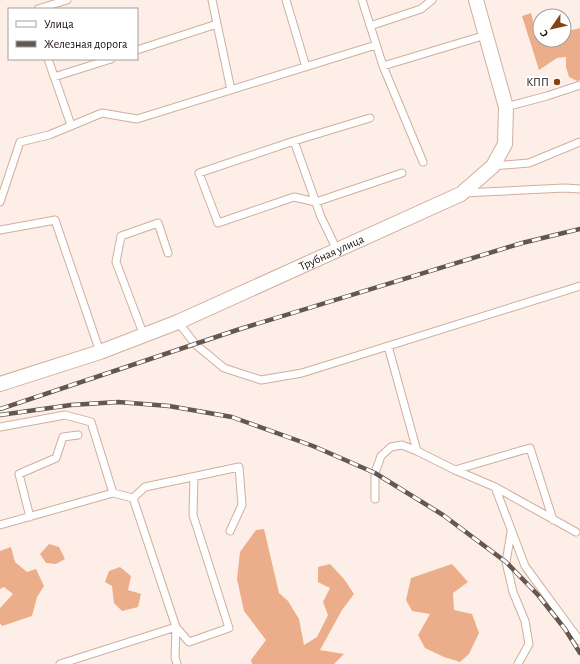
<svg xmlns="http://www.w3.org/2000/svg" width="580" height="664" font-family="'Alegreya Sans',sans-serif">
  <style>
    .forest { fill: #ecad8b }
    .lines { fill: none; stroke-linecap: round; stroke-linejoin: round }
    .lane-casing { stroke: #d0ae9d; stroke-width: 9 }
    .street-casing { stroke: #d0ae9d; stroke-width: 16 }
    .lane { stroke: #fff; stroke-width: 7 }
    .street { stroke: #fff; stroke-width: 14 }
    .rail-casing { stroke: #635750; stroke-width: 4.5 }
    .rail { stroke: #fff; stroke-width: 3; stroke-dasharray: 9; stroke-linecap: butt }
    .poi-dot { fill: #864216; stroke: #fff; stroke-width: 1.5 }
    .labels { text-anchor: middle; stroke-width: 4; stroke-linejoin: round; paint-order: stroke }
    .poi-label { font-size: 12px; fill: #1a0f09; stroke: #fff; text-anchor: end }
    .street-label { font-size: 12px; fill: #1a0f09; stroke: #fff }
  </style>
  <rect width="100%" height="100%" fill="#fdefe7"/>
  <path class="forest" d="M531 13 538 39H540V40H564V32L580 28V80L577 81 569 77 566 67V57L557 58 539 70 522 16Z
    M264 529 279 593 288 601 299 619 304 645 317 637 328 615 323 602 330 588 318 582V567L330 564 344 579 354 594 342 610 320 650 344 654 334 664H252L251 660 266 640 244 611 237 579 240 552 256 530Z
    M49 544 59 547 65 559 56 564 46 563 40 554Z
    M11 547 15 562 27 572 36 569 44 586 37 597 32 616 2 626 0 623V608L13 594 4 587 0 589V551Z
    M452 564 468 582 453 593 454 610 472 614 479 633 469 654 460 662 444 657 425 648 418 635 430 614 412 611 406 600 411 578Z
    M120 567 131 576 128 590 141 594 138 607 122 611 114 603 112 586 105 582 109 571Z"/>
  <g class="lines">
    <g class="lane-casing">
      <path id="lane" d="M212 0 231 90
        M286 0 306 67
        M362 0 383 66 423 162
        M38 9 67 0
        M370 26 421 9 432 0
        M137 50 217 24
        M48 59 71 125
        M383 66 486 35
        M54 77 111 59
        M506 107 547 96 580 85
        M370 118 294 141 199 173 218 223 294 197 316 202 402 173
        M294 141 321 217 337 250
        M493 166 529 163 580 142
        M463 193 565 188 580 189
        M0 202 20 142 49 135 102 113 137 119 376 45
        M0 230 55 220 100 352
        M178 322 195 344 224 368 261 380 302 373 580 286
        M144 336 116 262 121 236 158 223 168 253
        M388 346 417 451
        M0 427 65 415 91 422 113 493
        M455 470 530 448 553 520
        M495 487 525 566 580 641
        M133 498 145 487 239 467 242 505 230 531
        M375 499V473L381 456 391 447 402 445 417 451 455 470 495 487 576 532
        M30 517 19 474 56 458 63 437 78 435
        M0 525 113 493 133 498 176 627 60 664
        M511 532 506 562 513 592 525 621 529 644 518 664
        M176 627 189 642 229 628 193 515 194 477
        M176 627 175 657 177 664"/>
    </g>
    <g class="street-casing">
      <g id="street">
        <path id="s1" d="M0 384 100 352 178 322 461 194 493 166 505 144 506 107 476 0"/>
      </g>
    </g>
    <use href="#lane" class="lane"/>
    <use href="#street" class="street"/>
    <g class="rail-casing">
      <path id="rail" d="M0 409 240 329 522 243 580 229
        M0 415 71 405 118 402 169 406 232 417 313 446 375 473 443 515 506 562 538 595 565 629 580 653"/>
    </g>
    <use href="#rail" class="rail"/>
  </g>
  <circle class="poi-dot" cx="557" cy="82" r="4"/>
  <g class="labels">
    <g class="poi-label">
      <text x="549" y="86">КПП</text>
    </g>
    <g class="street-label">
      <text dy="4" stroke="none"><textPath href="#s1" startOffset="357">Трубная улица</textPath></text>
    </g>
  </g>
  <rect x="8" y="8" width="130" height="52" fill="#ffffff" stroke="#a39f9d"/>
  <rect x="16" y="21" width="20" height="6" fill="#ffffff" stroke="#a39f9d"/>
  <text x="44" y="28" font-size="12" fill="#1a0f09">Улица</text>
  <rect x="16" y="41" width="20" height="6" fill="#635750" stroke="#a39f9d"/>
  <text x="44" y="48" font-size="12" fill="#1a0f09">Железная дорога</text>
  <g transform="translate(552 28) rotate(236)"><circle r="19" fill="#ffffff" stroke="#a39f9d"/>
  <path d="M0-3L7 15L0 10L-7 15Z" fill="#864216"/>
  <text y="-6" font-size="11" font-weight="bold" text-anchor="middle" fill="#1a0f09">С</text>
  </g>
</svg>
